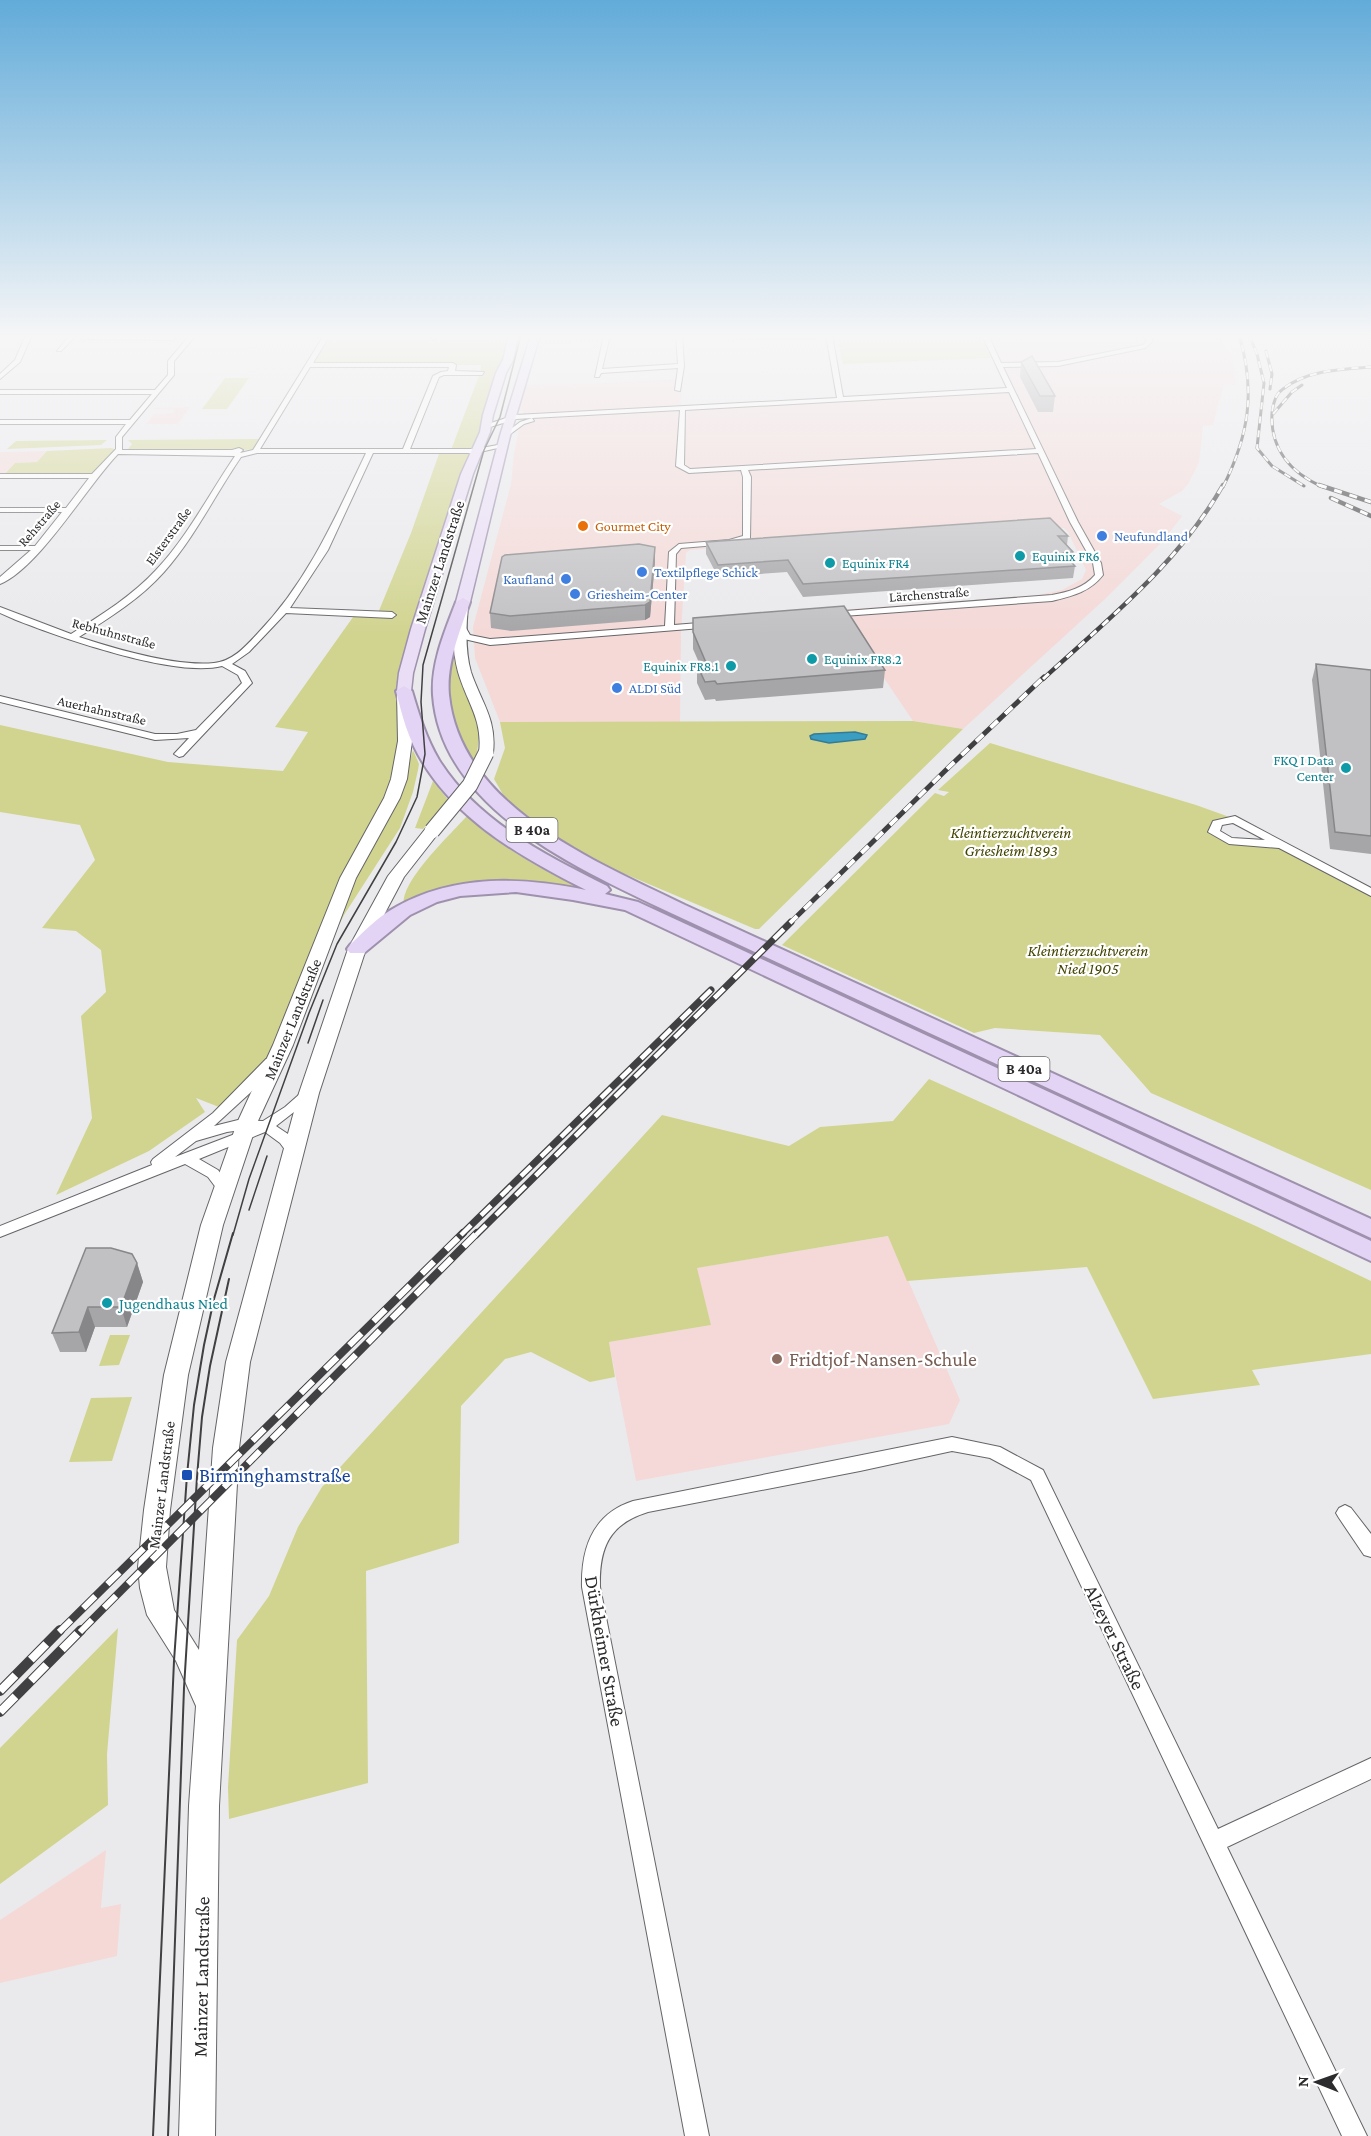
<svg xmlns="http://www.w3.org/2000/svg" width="1371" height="2136" font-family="'Crimson Pro',serif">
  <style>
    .commercial { fill: #f4d9d7 }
    .education { fill: #f4d9d8 }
    .green { fill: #d1d48f }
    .water { fill: #3a9dc2; stroke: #367b96; stroke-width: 1.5 }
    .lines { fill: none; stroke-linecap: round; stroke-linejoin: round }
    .minor-tunnel { stroke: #c4c4c7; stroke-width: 7; stroke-dasharray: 7 3; stroke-linecap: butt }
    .minor-casing { stroke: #656568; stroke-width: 2 }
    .secondary-casing { stroke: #656568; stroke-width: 2 }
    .primary-casing { stroke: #9e91ad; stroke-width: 3 }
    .trunk-casing { stroke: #9e91ad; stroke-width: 4 }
    .minor { fill: #fff; fill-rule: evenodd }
    .secondary { fill: #fff; fill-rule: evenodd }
    .primary { fill: #eadef7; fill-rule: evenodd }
    .trunk { fill: #e3d3f4; fill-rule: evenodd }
    .tram-far1 { stroke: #404042; stroke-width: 1.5 }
    .tram { stroke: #404042; stroke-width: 2 }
    .rail-far5-casing { stroke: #404042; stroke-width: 3 }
    .rail-far4-casing { stroke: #404042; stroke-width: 4.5 }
    .rail-far3-casing { stroke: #404042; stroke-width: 5 }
    .rail-far2-casing { stroke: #404042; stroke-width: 7 }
    .rail-far1-casing { stroke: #404042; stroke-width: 8 }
    .rail-casing { stroke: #404042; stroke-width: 10 }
    .rail-far5 { stroke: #fff; stroke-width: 2; stroke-dasharray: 7; stroke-linecap: butt }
    .rail-far4 { stroke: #fff; stroke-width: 3; stroke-dasharray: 8; stroke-linecap: butt }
    .rail-far3 { stroke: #fff; stroke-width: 4; stroke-dasharray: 10; stroke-linecap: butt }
    .rail-far2 { stroke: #fff; stroke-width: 4.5; stroke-dasharray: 14; stroke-linecap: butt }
    .rail-far1 { stroke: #fff; stroke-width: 6; stroke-dasharray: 17; stroke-linecap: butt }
    .rail { stroke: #fff; stroke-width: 8; stroke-dasharray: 22; stroke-linecap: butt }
    .secondary-bridge-casing { stroke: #656568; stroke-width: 17; stroke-linecap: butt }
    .secondary-bridge { stroke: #fff; stroke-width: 15 }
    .wall { fill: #a6a6a9 }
    .shaded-wall { fill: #878789 }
    .building { fill: #c1c1c4; stroke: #878789; stroke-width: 1.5 }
    .food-dot { fill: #e8710a; stroke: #fff; stroke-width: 2 }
    .shop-dot { fill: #3f7fe0; stroke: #fff; stroke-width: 2 }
    .culture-dot { fill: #0f9aa8; stroke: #fff; stroke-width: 2 }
    .education-dot { fill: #8d6e63; stroke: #fff; stroke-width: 2 }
    .transit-dot { fill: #1a4fb4; stroke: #fff; stroke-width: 2 }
    .labels { text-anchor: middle; stroke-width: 4.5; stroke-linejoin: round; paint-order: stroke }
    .far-street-label { font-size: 14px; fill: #2c2c2e; stroke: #fff }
    .far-food-label { font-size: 14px; fill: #c56008; stroke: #fff; text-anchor: start }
    .far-shop-label { font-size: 14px; fill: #366cbe; stroke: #fff; text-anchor: start }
    .far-culture-label { font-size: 14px; fill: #0d838f; stroke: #fff; text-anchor: start }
    .shield { fill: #fff; stroke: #6b6b6d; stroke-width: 1.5 }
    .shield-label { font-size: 15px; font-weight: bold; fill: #2c2c2e }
    .street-label { font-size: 16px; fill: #2c2c2e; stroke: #fff }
    .park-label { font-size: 16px; font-style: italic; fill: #434401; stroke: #fff }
    .culture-label { font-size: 16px; fill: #0d838f; stroke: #fff; text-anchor: start }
    .near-education-label { font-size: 20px; fill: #785e54; stroke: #fff; text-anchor: start }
    .near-transit-label { font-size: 20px; fill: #164399; stroke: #fff; text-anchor: start }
    .near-street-label { font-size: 20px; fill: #2c2c2e; stroke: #fff }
  </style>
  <rect width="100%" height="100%" fill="#eaeaed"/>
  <path class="commercial" d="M981 335H1216L1221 337 1226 351H1230L1234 368 1235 385 1224 384 1213 425 1203 426 1199 463 1188 484 1182 491 1159 504 1182 516 1163 541 1105 599 963 729 913 721 838 610 1038 595 1062 590 1082 579 1086 570 1068 532 1064 528 946 532 690 550 686 553 681 632 680 723 500 722 475 658 473 627 511 484 514 453 523 411 513 410 527 385 586 384 682 379 680 411 1006 390Z
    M106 1850 101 1908 121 1904 117 1956 0 1983V1920Z"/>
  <path class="education" d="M730 335H821L822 340 730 341Z
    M190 407 178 424H146L154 414 173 413 175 410 153 409 154 408Z
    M47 451 37 462 15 463 3 476H0V452Z
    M889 1236 960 1400 949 1424 636 1481 609 1342 711 1325 696 1268Z"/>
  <path class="green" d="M673 335 672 338 573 339 571 344H544L546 336Z
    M837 335H981L991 358 843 364Z
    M489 337H514L410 657 405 741 380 820 283 1045 224 1109 196 1098 205 1112 149 1151 56 1195 92 1118 81 1016 106 992 101 950 76 931 42 928 95 860 80 825 0 812V725L168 762 283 771 308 732 275 727 358 610 378 613 411 533 440 451 451 450 480 373 481 365H308L323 341 488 339Z
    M225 378H249L227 409H202Z
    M261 439 255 449 233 451 126 452 132 444 128 440Z
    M107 440 101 445 7 449 16 441Z
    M111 448 115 449 94 475 3 476 15 463 37 462 47 451Z
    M451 656H454C459 700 491 716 473 766 454 727 445 700 451 656Z
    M913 721 963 729 759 929H755L606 866 569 847 534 825 508 803 494 779 505 748 500 722Z
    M990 743 1196 805 1235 819 1217 823 1214 832 1229 841 1281 845 1371 893V1190L1151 1093 1100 1035 995 1028 974 1033 782 945 935 793 944 796 949 792 938 790Z
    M413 750 419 764 418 770 413 792 400 828 344 915 339 925H335C359 866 396 812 413 750Z
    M433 781 449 801 423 829 415 828Z
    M467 816C501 847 538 868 580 888L577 890C537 882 497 876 456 886 439 890 421 899 404 906 399 882 452 833 467 816Z
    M929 1079 1258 1227 1371 1281V1354L1252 1370 1260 1385 1153 1399 1087 1267 907 1281 888 1236 697 1268 711 1325 609 1342 615 1377 590 1382 531 1352 505 1359 461 1406 459 1543 366 1571 368 1783 229 1819 228 1787 237 1640 269 1596 298 1527 322 1487 662 1115 789 1146 820 1127 893 1121Z
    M110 1335H130L119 1365 99 1366Z
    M132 1397 112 1461 69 1462 91 1398Z
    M118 1628 107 1754 108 1805 0 1884V1748Z"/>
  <path class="water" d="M855 732 867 735 865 739 829 743 811 739 810 736 814 734Z"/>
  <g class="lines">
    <path class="minor-tunnel" d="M79 338H90
      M172 338H182"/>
    <g class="minor-casing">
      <path id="minor" d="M26 335H32L20 362 0 379V374L15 360Z
        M70 335H77L61 351H57Z
        M190 335H196L174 361V375L122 437V450H232L239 448 243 450 240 453 253 450 324 335H330L313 363H453L456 365 455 371 484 372 482 375H444L439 377 410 449H476L503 444 506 446 476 453H373L328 550 290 608 392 612 396 615 392 618 286 613 249 652 232 664 245 671 252 683 250 685 183 756 179 757 174 754 189 738 155 740 0 702V696L155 734H177L196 730 242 683 238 675 222 666C175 678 62 638 16 620L0 613V607L71 634C101 615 132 596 156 570 188 536 209 494 235 456L118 454C87 486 39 568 0 584V577L31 550H0V546H35L62 512H0V508H66L89 478H0V474H92L116 449V437L126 424H0V420H130L152 394H0V390H155L168 375V361ZM310 367H449L448 371 441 372 433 376 403 449H260ZM257 453H366C335 518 308 581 258 633 246 646 233 661 214 663 176 667 116 649 79 637 109 618 140 599 164 572 195 537 215 495 241 457Z
        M432 335H438L434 340 431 338Z
        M604 335H610L602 369 678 364 676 335H682L684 366 680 391 675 390 678 368 601 373 599 377H595Z
        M826 335H832L843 397 1007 388 982 335H988L1001 363 1058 362 1143 345 1147 341 1143 335H1149L1153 341 1145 348 1058 366 1003 367 1078 522 1101 563 1103 575C1090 592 1072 596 1052 601L829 617 828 615 832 612 1052 595C1068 592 1084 588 1095 575L1093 563 1070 522 1038 453 748 470 751 477 750 539 729 544 681 548 676 554 674 625 711 622 715 625 714 627 490 645 464 639 456 625 457 623H463L470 635 490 639 665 626 669 552 679 544 729 540 743 536V477L741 470 689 473 676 466 680 410 532 418 534 421 524 424 505 438 503 435 520 422 532 418 516 419 487 428 485 425 515 415 837 398ZM1009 392 1036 449 690 469 684 465 685 410Z
        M90 336H172L175 338 172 340 88 339Z
        M1235 816 1371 888V896L1279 848 1229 844 1208 832 1213 821ZM1233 823 1265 840 1232 838 1220 831 1222 825Z
        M271 1058 278 1062 276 1065 250 1093 214 1126 238 1120 263 1121 285 1107 302 1092H312L314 1095 312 1098 276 1126 291 1136 301 1152 299 1155H289L280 1143 265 1132 199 1159 218 1170 232 1189 230 1193H220L208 1177 185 1164 0 1237V1226L152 1165 151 1162 153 1159 213 1113 266 1059ZM248 1129 175 1157 196 1141 227 1132Z
        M952 1437 1000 1447 1043 1470 1218 1829 1371 1758V1779L1227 1847 1367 2136H1342L1031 1480 990 1458 952 1451 860 1471 648 1512C609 1524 599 1548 600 1587L709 2136H685L582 1587C581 1547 593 1514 633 1501Z
        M1345 1505 1351 1508 1371 1534V1557L1364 1555 1339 1518 1336 1513 1339 1508Z"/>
    </g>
    <g class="secondary-casing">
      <path id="secondary" d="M462 602 468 606C466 628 465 651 471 672 481 702 497 719 493 753L486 757 479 753C483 719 467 703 458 672 452 650 453 628 456 606Z
        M404 689 411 693 412 741 407 779 400 798 356 878 293 1045 257 1123 223 1225 188 1375 170 1510 166 1567 174 1610 199 1650 213 1448 226 1362 299 1093 348 949 388 876 426 828H438L440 831 404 877 366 949 319 1093 250 1362 239 1448 219 1806 215 2136H179L189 1806 196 1706 176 1661 147 1615 140 1588 138 1567 144 1510 164 1375 201 1225 237 1123 273 1045 340 878 384 798 391 779 398 741 397 693Z"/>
    </g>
    <g class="primary-casing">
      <path id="primary" d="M509 335H518L513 360 506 373 493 415 490 432 473 474 425 629 413 673 411 691 404 695 399 694 397 691 399 673 411 629 461 474 480 432 483 415 496 373 503 360Z
        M531 335H540L510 436 470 602 463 606 458 605 456 602 500 436Z"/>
    </g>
    <g class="trunk-casing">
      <path id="trunk" d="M463 598 470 602C460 631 446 664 449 695 460 807 597 862 685 905L1371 1219V1238L671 913C581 870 441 810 433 695 431 663 445 631 456 602Z
        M404 686 412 691C419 715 426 738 439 760 477 821 545 855 607 886L610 890 605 894 638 902 1371 1241V1261L625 910 573 900 516 892 460 896 437 902 410 915 364 953H350L347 949 350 945C364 931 379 916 396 907 455 874 522 877 586 890 514 854 434 808 406 727 402 715 399 703 396 691Z"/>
    </g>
    <use href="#minor" class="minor"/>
    <use href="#secondary" class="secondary"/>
    <use href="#primary" class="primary"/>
    <use href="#trunk" class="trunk"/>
    <path class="tram-far1" d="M308 1043 323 1000
      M249 1210 267 1156
      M233 1235 249 1179 309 1013 337 944 396 842 417 797 425 754 421 702 423 665 484 450 500 417 521 335"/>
    <path class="tram" d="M153 2136 174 1661 187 1475 194 1405 204 1345 214 1299 233 1233
      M168 2136 184 1688 197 1477 202 1417 210 1366 229 1279"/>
    <g class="rail-far5-casing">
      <path id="rail-far5" d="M1249 335 1257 354 1264 383 1257 448 1272 466 1304 486
        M1266 351 1272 374 1270 389
        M1273 414 1292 392 1302 385
        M1223 487C1249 435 1256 391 1239 335
        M1323 487C1291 473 1270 449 1272 413 1273 404 1275 394 1283 389 1307 370 1342 369 1371 367"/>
    </g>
    <g class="rail-far4-casing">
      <path id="rail-far4" d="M1319 485 1371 502
        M1331 498 1371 516
        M1043 679C1108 619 1179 563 1223 485"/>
    </g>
    <g class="rail-far3-casing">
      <path id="rail-far3" d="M790 923 949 767 1044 677"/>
    </g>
    <g class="rail-far2-casing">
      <path id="rail-far2" d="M461 1235 711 990
        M476 1235 791 922"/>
    </g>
    <g class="rail-far1-casing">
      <path id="rail-far1" d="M59 1632 463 1233
        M80 1632 477 1233"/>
    </g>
    <g class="rail-casing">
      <path id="rail" d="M0 1691 60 1630
        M0 1712 81 1630"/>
    </g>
    <use href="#rail-far5" class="rail-far5"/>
    <use href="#rail-far4" class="rail-far4"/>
    <use href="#rail-far3" class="rail-far3"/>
    <use href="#rail-far2" class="rail-far2"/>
    <use href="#rail-far1" class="rail-far1"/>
    <use href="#rail" class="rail"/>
    <g class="secondary-bridge-casing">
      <path id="secondary-bridge" d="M432 831 470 785 486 753"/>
    </g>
    <use href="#secondary-bridge" class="secondary-bridge"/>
  </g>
  <path class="wall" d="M1021 362 1055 396 1053 412H1038L1020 377Z
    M1068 536 1067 545 1073 552 1072 562 1075 566 1073 578 803 597 787 572 718 577 706 554V542Z
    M655 547V562L650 617 645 620 511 631 491 628 490 613Z
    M693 618 885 670 883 688 716 701 715 699 705 700 697 683V665H700L693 649Z
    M1316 664 1371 670V854L1330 849 1312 680Z
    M137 1263 143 1282 127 1327H95L86 1352H60L52 1333Z"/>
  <path class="shaded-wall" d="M655 547V562L650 617 645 620V605Z
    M137 1263 143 1282 127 1327 121 1307Z
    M88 1307 95 1327 86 1352 79 1332Z"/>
  <path class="building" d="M1032 356 1055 396H1040L1021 362Z
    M1050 518 1068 536H1058L1073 552 1063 553 1075 566 803 584 788 560 718 565 706 542Z
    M639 544 655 547 650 602 645 605 510 616 490 613 502 557 505 555Z
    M844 606 885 670 717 684 715 681 705 682 697 665H707L693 632V618Z
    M1316 664 1371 670V836L1335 832Z
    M86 1248H111L132 1254 137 1263 121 1307H88L79 1332 52 1333Z"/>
  <linearGradient id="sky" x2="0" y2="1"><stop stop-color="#62abd9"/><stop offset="0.53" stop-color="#f6f6f7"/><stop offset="1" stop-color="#f6f6f7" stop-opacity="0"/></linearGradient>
  <rect width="1371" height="634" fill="url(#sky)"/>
  <circle class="food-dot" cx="583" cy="526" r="6"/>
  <g class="shop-dot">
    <circle cx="1102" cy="536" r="6"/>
    <circle cx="642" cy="572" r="6"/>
    <circle cx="566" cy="579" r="6"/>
    <circle cx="575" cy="594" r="6"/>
    <circle cx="617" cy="688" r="6"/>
  </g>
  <g class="culture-dot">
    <circle cx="1020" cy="556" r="6"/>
    <circle cx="830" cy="563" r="6"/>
    <circle cx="812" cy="659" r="6"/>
    <circle cx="731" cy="666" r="6"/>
    <circle cx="1346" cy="768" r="6"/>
    <circle cx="107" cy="1303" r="6"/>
  </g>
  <circle class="education-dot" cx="777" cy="1359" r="6"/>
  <rect class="transit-dot" x="181" y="1469" width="12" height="12" rx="3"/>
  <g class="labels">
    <g class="far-street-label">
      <text transform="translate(39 523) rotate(-49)" y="5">Rehstraße</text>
      <text transform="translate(168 536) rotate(-54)" y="5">Elsterstraße</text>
      <text transform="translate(929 594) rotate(-4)" y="5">Lärchenstraße</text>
      <text transform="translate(114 633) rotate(15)" y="5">Rebhuhnstraße</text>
      <text transform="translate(102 710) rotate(13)" y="5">Auerhahnstraße</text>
    </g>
    <g class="far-food-label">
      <text x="595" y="531">Gourmet City</text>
    </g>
    <g class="far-shop-label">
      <text x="1114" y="541">Neufundland</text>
      <text x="654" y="577">Textilpflege Schick</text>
      <text x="554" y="584" text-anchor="end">Kaufland</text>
      <text x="587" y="599">Griesheim-Center</text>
      <text x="629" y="693">ALDI Süd</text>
    </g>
    <g class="far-culture-label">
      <text x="1032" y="561">Equinix FR6</text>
      <text x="842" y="568">Equinix FR4</text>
      <text x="824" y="664">Equinix FR8.2</text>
      <text x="719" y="671" text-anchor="end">Equinix FR8.1</text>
      <text x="1334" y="765" text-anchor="end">FKQ I Data<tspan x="1334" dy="16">Center</tspan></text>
    </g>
    <g class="shield">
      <rect x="506.5" y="818" width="51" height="24" rx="4.5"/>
      <rect x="998.5" y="1057" width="51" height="24" rx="4.5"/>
    </g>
    <g class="shield-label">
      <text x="532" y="835">B 40a</text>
      <text x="1024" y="1074">B 40a</text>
    </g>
    <g class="street-label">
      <text transform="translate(439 562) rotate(-72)" y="6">Mainzer Landstraße</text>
      <text transform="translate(292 1019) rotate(-68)" y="6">Mainzer Landstraße</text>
      <text transform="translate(161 1485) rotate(-83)" y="6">Mainzer Landstraße</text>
    </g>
    <g class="park-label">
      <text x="1011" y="838">Kleintierzuchtverein<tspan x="1011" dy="18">Griesheim 1893</tspan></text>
      <text x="1088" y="956">Kleintierzuchtverein<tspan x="1088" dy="18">Nied 1905</tspan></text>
    </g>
    <g class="culture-label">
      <text x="119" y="1309">Jugendhaus Nied</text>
    </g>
    <g class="near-education-label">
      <text x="789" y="1366">Fridtjof-Nansen-Schule</text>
    </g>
    <g class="near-transit-label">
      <text x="199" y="1482">Birminghamstraße</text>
    </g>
    <g class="near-street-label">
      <text transform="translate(1115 1637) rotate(64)" y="7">Alzeyer Straße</text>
      <text transform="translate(605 1651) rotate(80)" y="7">Dürkheimer Straße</text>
      <text transform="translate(201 1977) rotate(-89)" y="7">Mainzer Landstraße</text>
    </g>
  </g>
  <g transform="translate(1317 2082) rotate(271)" stroke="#ffffff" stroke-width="4.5" paint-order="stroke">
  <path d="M0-4.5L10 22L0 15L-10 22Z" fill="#2c2c2e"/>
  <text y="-9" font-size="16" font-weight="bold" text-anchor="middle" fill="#2c2c2e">N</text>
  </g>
</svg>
